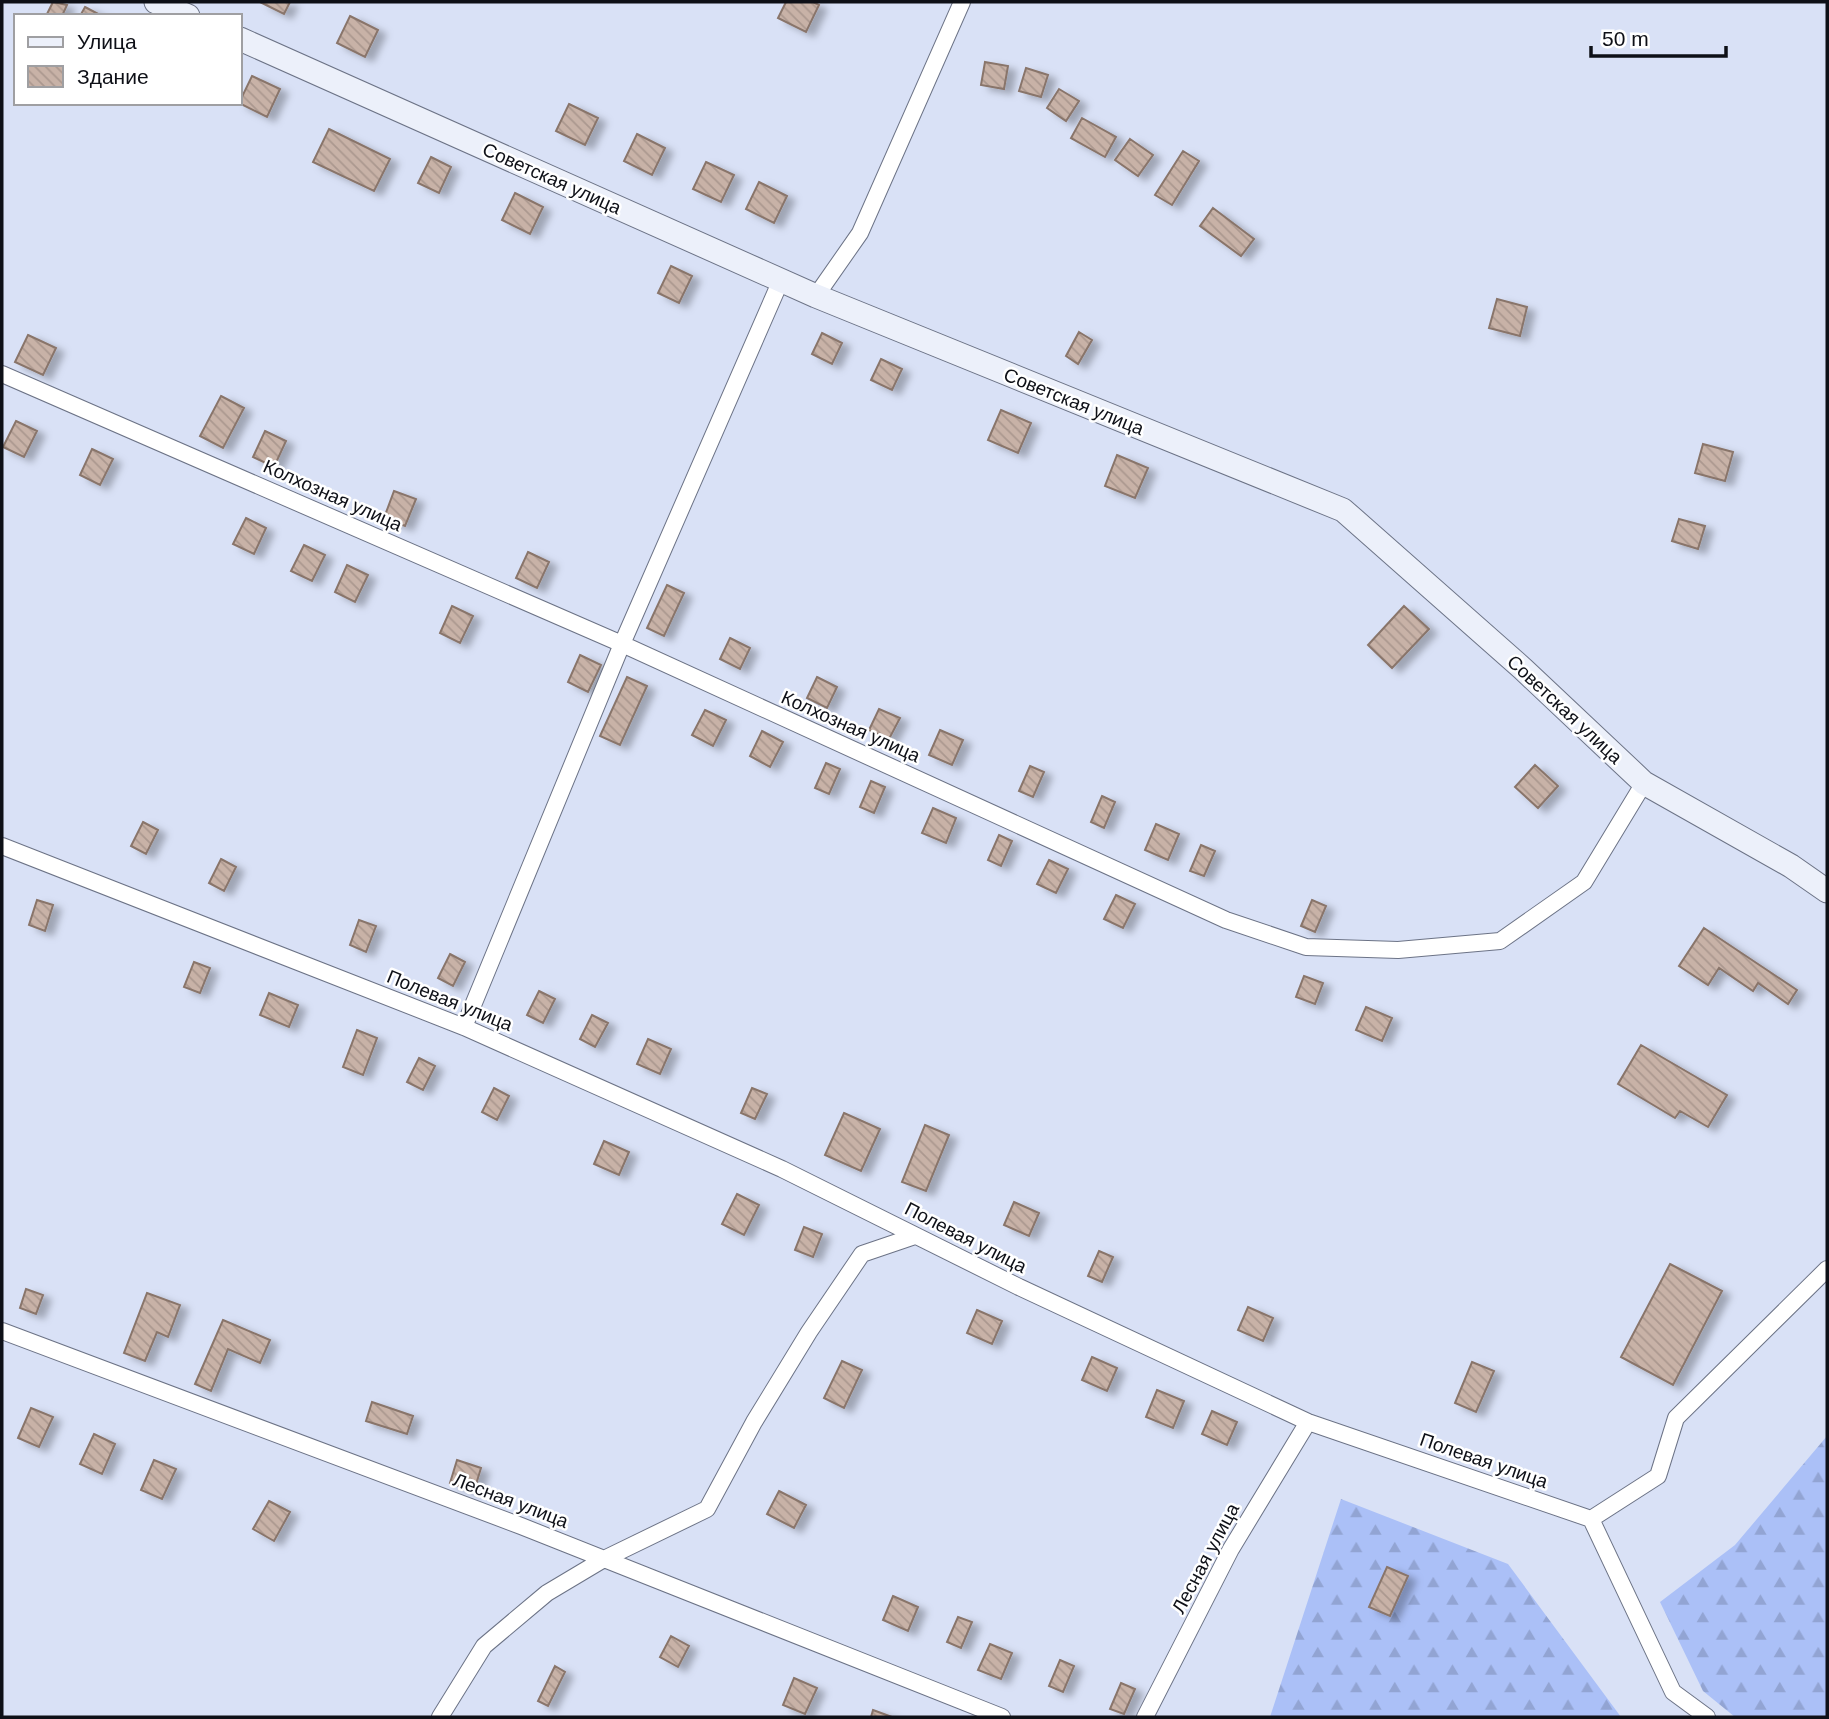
<svg xmlns="http://www.w3.org/2000/svg" width="1829" height="1719" font-family="Helvetica,sans-serif">
  <style>
    .forest { fill: url(#forest-firs) }
    .building { fill: url(#building-back-hatch); stroke: #89756b; stroke-width: 2; filter: url(#shadow) }
    .lines { fill: none; stroke-linecap: round; stroke-linejoin: round }
    .street-casing { stroke: #6c7386; stroke-width: 18 }
    .secondary-casing { stroke: #6c7386; stroke-width: 25 }
    .street { stroke: #fff; stroke-width: 16 }
    .secondary { stroke: #ecf0fa; stroke-width: 23 }
    .labels { text-anchor: middle; stroke-width: 5; stroke-linejoin: round; paint-order: stroke }
    .street-label { font-size: 19px; fill: #0e1017; stroke: #fff }
  </style>
  <defs>
    <pattern id="forest-firs" width="22" height="20" patternUnits="userSpaceOnUse" patternTransform="scale(1.75)"><rect width="22" height="20" fill="#abc0f7"/><path d="M5 1l3.5 6h-7zM16 11l3.5 6h-7z" fill="#92a4d3"/></pattern>
    <pattern id="building-back-hatch" width="6" height="6" patternUnits="userSpaceOnUse" patternTransform="scale(1.75)"><rect width="6" height="6" fill="#c8b2a7"/><path d="M-1 5l2 2M0 0l6 6M5-1l2 2" fill="none" stroke="#ab988f"/></pattern>
    <filter id="shadow"><feDropShadow dx="8" dy="4.5" stdDeviation="3.5" flood-color="#0004"/></filter>
  </defs>
  <rect width="100%" height="100%" fill="#d9e1f6"/>
  <path class="forest" d="M1827 1436V1717H1735L1703 1691 1660 1602 1735 1545Z
    M1341 1499 1508 1564 1621 1717H1270Z"/>
  <path class="building" d="M53 2 67 5 62 16H46Z
    M260 2H290L284 14Z
    M786 2H813L819 5 806 32 778 18Z
    M85 7 102 16H80Z
    M350 16 378 30 365 57 337 43Z
    M985 62 1008 66 1004 89 981 85Z
    M1026 68 1048 75 1041 97 1019 91Z
    M252 76 280 89 267 117 239 103Z
    M1059 89 1079 101 1066 121 1047 108Z
    M569 104 598 118 585 145 556 131Z
    M1082 118 1116 137 1105 157 1071 138Z
    M329 129 390 159 374 191 313 162Z
    M637 134 665 148 652 175 624 161Z
    M1130 139 1153 155 1138 176 1115 160Z
    M1183 151 1199 161 1172 205 1155 195Z
    M431 157 451 167 439 193 418 183Z
    M706 162 734 175 721 202 693 189Z
    M759 182 787 196 774 223 746 209Z
    M515 193 543 207 530 234 502 220Z
    M1213 208 1254 239 1241 256 1200 226Z
    M671 266 692 276 679 303 658 293Z
    M1497 299 1527 307 1520 336 1489 328Z
    M1079 332 1092 340 1078 364 1066 356Z
    M822 333 842 343 832 364 812 354Z
    M28 335 56 348 43 375 15 362Z
    M881 359 902 369 892 390 871 380Z
    M221 396 244 408 223 448 200 436Z
    M1001 410 1031 423 1018 453 988 440Z
    M16 421 37 431 24 457 3 447Z
    M265 431 286 441 274 467 253 457Z
    M1703 444 1733 452 1725 481 1695 473Z
    M92 449 113 459 100 485 80 475Z
    M1117 455 1148 468 1135 498 1105 486Z
    M394 491 416 499 405 526 384 518Z
    M246 518 266 528 254 554 233 544Z
    M1679 519 1705 526 1698 549 1672 541Z
    M304 545 325 555 312 581 291 571Z
    M528 552 549 562 537 588 516 578Z
    M347 565 368 575 355 602 335 592Z
    M667 585 684 593 664 636 647 628Z
    M452 606 473 616 460 643 440 633Z
    M1404 606 1429 629 1392 668 1368 645Z
    M730 638 750 648 740 669 720 659Z
    M580 655 601 665 588 692 568 682Z
    M627 677 647 686 620 745 600 736Z
    M817 677 837 687 827 708 807 698Z
    M879 709 900 718 889 739 869 730Z
    M705 710 726 720 713 746 692 735Z
    M940 730 963 740 952 765 929 755Z
    M762 731 783 742 770 767 750 756Z
    M826 763 840 769 829 794 815 788Z
    M1535 765 1558 786 1538 808 1515 787Z
    M1030 766 1044 772 1033 797 1019 791Z
    M871 781 885 787 874 813 860 807Z
    M1102 796 1115 802 1104 828 1091 822Z
    M933 808 956 818 946 843 922 833Z
    M143 822 158 830 146 854 131 846Z
    M1156 824 1179 834 1168 860 1145 850Z
    M999 835 1012 841 1001 866 988 860Z
    M1201 845 1215 851 1204 876 1190 871Z
    M221 859 236 867 224 891 209 883Z
    M1049 860 1068 869 1056 893 1037 884Z
    M1116 895 1135 904 1123 928 1104 919Z
    M37 900 53 905 45 931 29 925Z
    M1312 900 1326 906 1315 932 1301 926Z
    M359 920 376 926 366 952 350 945Z
    M1704 928 1797 990 1788 1004 1758 983 1753 991 1719 968 1708 985 1679 966Z
    M450 954 465 962 453 986 438 978Z
    M194 962 210 968 200 993 184 987Z
    M1304 976 1323 983 1315 1004 1296 997Z
    M539 991 555 999 543 1023 527 1015Z
    M269 993 298 1005 289 1027 260 1015Z
    M1366 1007 1392 1018 1382 1041 1356 1030Z
    M592 1015 608 1023 595 1047 580 1039Z
    M357 1030 377 1038 363 1075 343 1067Z
    M648 1039 671 1049 660 1074 637 1064Z
    M1641 1045 1727 1095 1708 1127 1680 1111 1675 1118 1618 1084Z
    M419 1058 435 1066 423 1090 407 1082Z
    M494 1088 509 1096 497 1120 482 1112Z
    M752 1088 767 1094 755 1119 741 1113Z
    M844 1113 880 1129 861 1171 825 1155Z
    M925 1125 949 1135 926 1191 902 1182Z
    M604 1141 629 1152 619 1175 594 1164Z
    M737 1194 759 1205 744 1235 722 1224Z
    M1014 1202 1039 1213 1029 1236 1004 1225Z
    M804 1227 822 1234 813 1257 795 1250Z
    M1099 1251 1113 1257 1102 1282 1088 1276Z
    M1670 1264 1722 1291 1673 1385 1621 1357Z
    M26 1289 43 1295 36 1314 20 1308Z
    M147 1293 180 1305 168 1337 157 1332 145 1361 124 1353Z
    M1248 1307 1273 1318 1263 1341 1238 1330Z
    M977 1310 1002 1321 992 1344 967 1333Z
    M223 1320 270 1340 260 1363 228 1349 211 1391 195 1384Z
    M1092 1357 1117 1368 1107 1391 1082 1380Z
    M842 1361 862 1370 844 1408 824 1398Z
    M1472 1362 1494 1371 1476 1412 1455 1403Z
    M1157 1390 1184 1401 1173 1428 1146 1417Z
    M372 1402 413 1416 407 1434 366 1421Z
    M31 1408 53 1417 39 1447 18 1438Z
    M1212 1411 1237 1422 1227 1445 1202 1434Z
    M94 1434 115 1444 102 1474 80 1464Z
    M154 1460 176 1469 162 1499 141 1490Z
    M457 1460 481 1468 474 1491 450 1483Z
    M779 1491 806 1505 794 1528 767 1514Z
    M269 1501 290 1512 274 1541 253 1529Z
    M1387 1567 1408 1576 1390 1616 1369 1607Z
    M893 1596 918 1607 908 1631 883 1620Z
    M958 1617 972 1622 961 1648 947 1642Z
    M671 1636 689 1646 678 1667 660 1657Z
    M990 1644 1012 1653 1001 1679 978 1670Z
    M1060 1660 1074 1666 1063 1692 1049 1686Z
    M555 1666 565 1672 548 1706 538 1701Z
    M794 1678 817 1688 805 1714 783 1705Z
    M1121 1683 1135 1689 1124 1714 1110 1709Z
    M873 1710 892 1717H871Z"/>
  <g class="lines">
    <g class="street-casing">
      <path id="street" d="M816 296 860 233 962 2
        M2 374 622 644 1226 920 1306 947 1398 950 1500 941 1584 882 1644 783
        M2 846 464 1027 782 1169 1019 1287 1308 1422 1591 1519 1658 1476 1676 1418 1827 1269
        M464 1027 622 644 781 280
        M2 1331 521 1526 1002 1717
        M1591 1519 1673 1692 1707 1717
        M440 1717 484 1646 547 1593 604 1559 707 1509 754 1422 809 1332 862 1254 915 1236
        M1145 1717 1231 1549 1308 1422"/>
    </g>
    <g class="secondary-casing">
      <path id="secondary" d="M156 2 188 16
        M240 39 816 296 1343 510 1523 669 1644 783 1791 866 1827 891"/>
    </g>
    <use href="#street" class="street"/>
    <use href="#secondary" class="secondary"/>
  </g>
  <g class="labels">
    <g class="street-label">
      <text transform="translate(552 178) rotate(24)" y="7">Советская улица</text>
      <text transform="translate(1074 401) rotate(22)" y="7">Советская улица</text>
      <text transform="translate(333 495) rotate(24)" y="7">Колхозная улица</text>
      <text transform="translate(1565 709) rotate(43)" y="7">Советская улица</text>
      <text transform="translate(851 726) rotate(24)" y="7">Колхозная улица</text>
      <text transform="translate(450 1000) rotate(22)" y="7">Полевая улица</text>
      <text transform="translate(966 1237) rotate(27)" y="7">Полевая улица</text>
      <text transform="translate(1484 1460) rotate(19)" y="7">Полевая улица</text>
      <text transform="translate(511 1500) rotate(21)" y="7">Лесная улица</text>
      <text transform="translate(1205 1558) rotate(-62)" y="7">Лесная улица</text>
    </g>
  </g>
  <rect width="1829" height="1719" fill="none" stroke="#0e1017" stroke-width="7"/>
  <rect x="14" y="14" width="228" height="91" fill="#ffffff" stroke="#9f9fa2" stroke-width="2"/>
  <rect x="28" y="37" width="35" height="10" fill="#ecf0fa" stroke="#9f9fa2" stroke-width="2"/>
  <text x="77" y="49" font-size="21" fill="#0e1017">Улица</text>
  <rect x="28" y="66" width="35" height="21" fill="url(#building-back-hatch)" stroke="#9f9fa2" stroke-width="2"/>
  <text x="77" y="84" font-size="21" fill="#0e1017">Здание</text>
  <path d="M1591 46v10h135v-10" fill="none" stroke="#0e1017" stroke-width="3.5"/>
  <text x="1602" y="46" font-size="21" fill="#0e1017" stroke="#ffffff" stroke-width="5" paint-order="stroke">50 m</text>
</svg>
